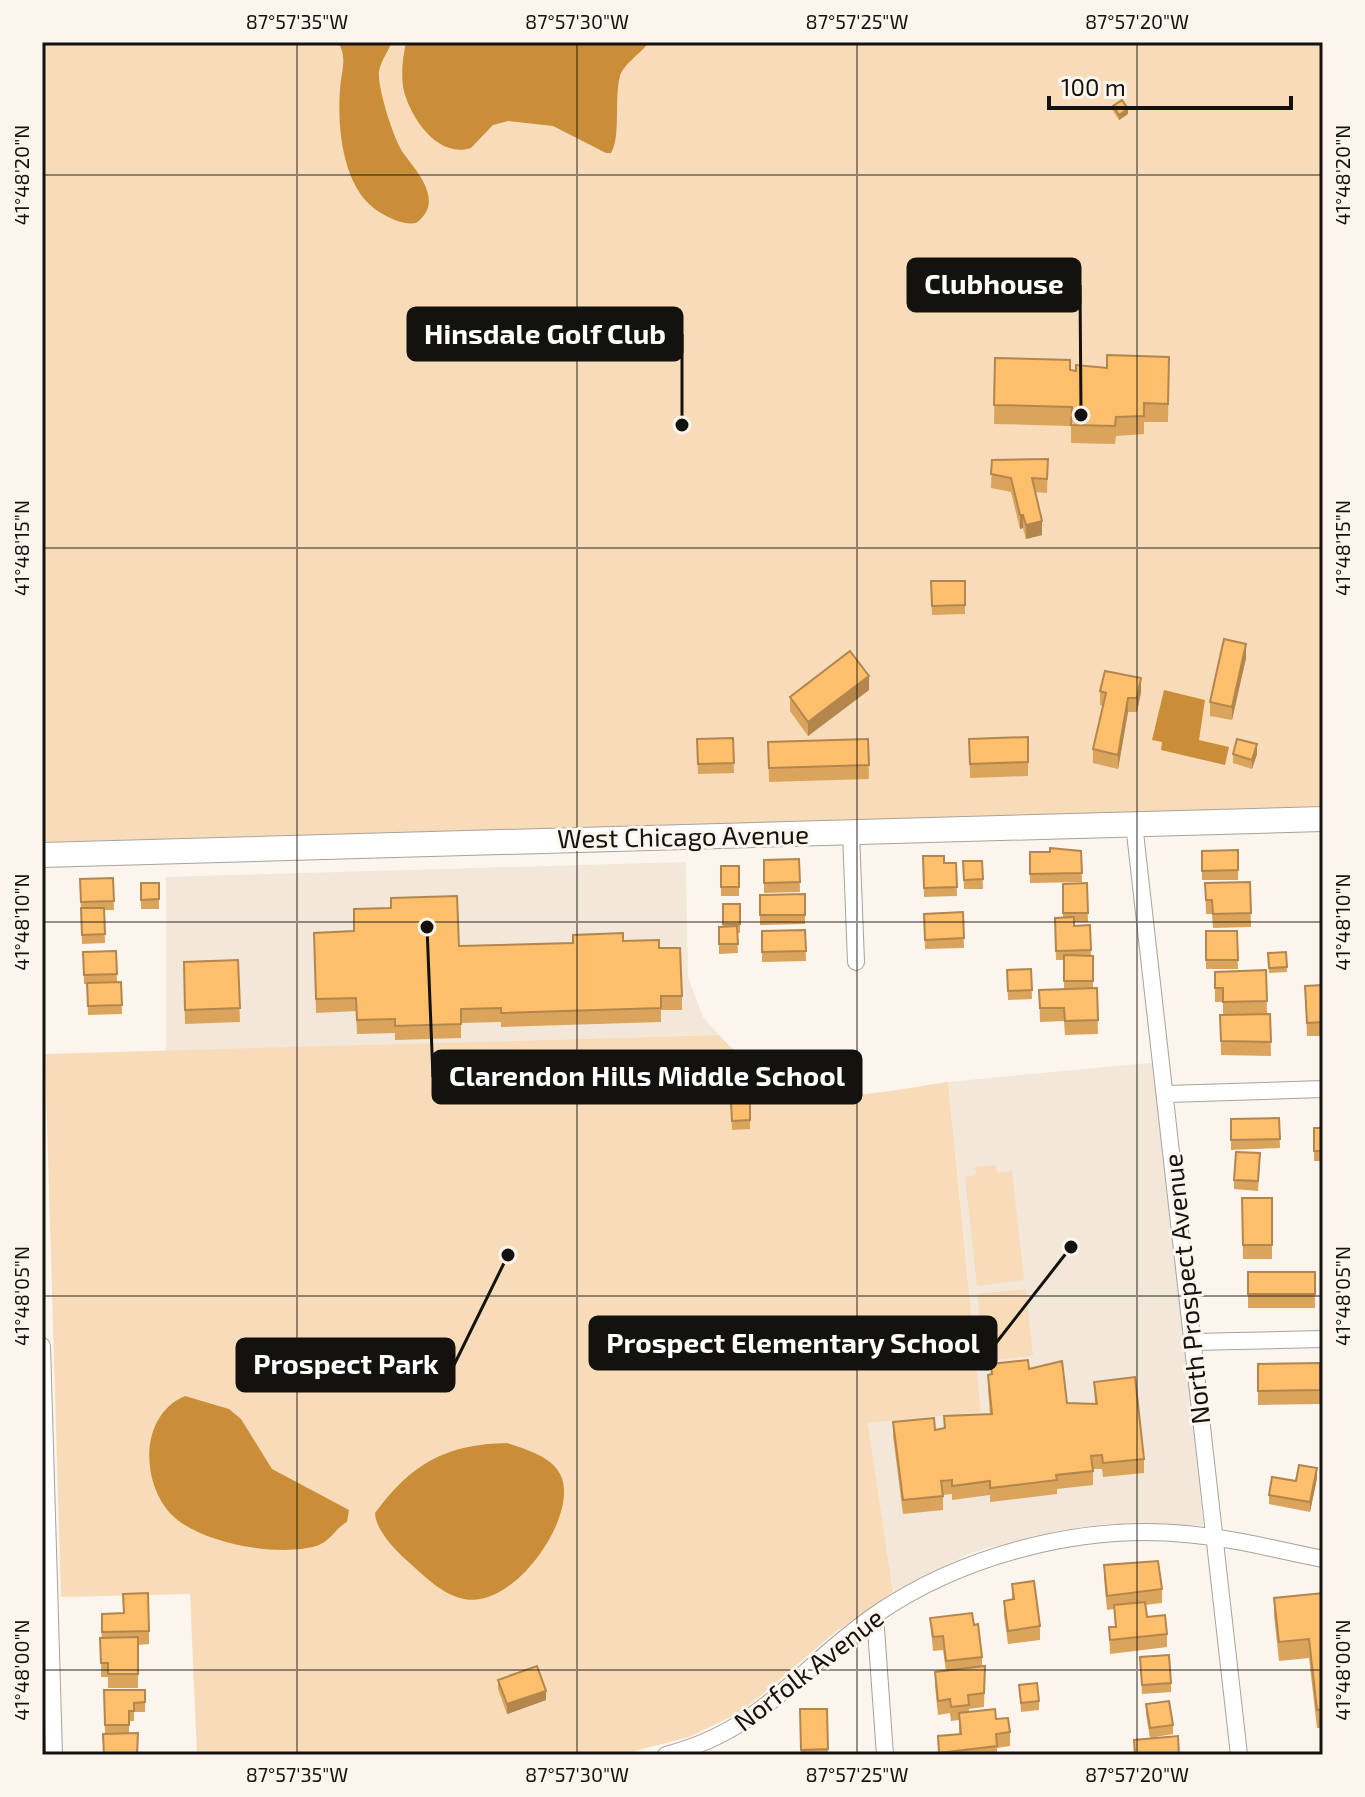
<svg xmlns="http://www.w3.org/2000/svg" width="1365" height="1797" font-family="'Exo 2',sans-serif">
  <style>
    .built { fill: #f2e7d9 }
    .green { fill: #f8dbb9 }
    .water { fill: #ca8e39 }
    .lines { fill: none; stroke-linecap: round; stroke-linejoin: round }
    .street-casing { stroke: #a8a29a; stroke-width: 18 }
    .secondary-casing { stroke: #a8a29a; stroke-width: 26 }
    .street { stroke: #fff; stroke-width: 16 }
    .secondary { stroke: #fff; stroke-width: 24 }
    .wall { fill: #daa45d }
    .shaded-wall { fill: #b2864c }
    .building { fill: #febf6c; stroke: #b2864c; stroke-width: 2 }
    .ticks { fill: none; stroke: #14120f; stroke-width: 2; stroke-opacity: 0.45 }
    .labels { text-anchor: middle; stroke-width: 6; stroke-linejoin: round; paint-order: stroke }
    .street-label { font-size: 26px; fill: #14120f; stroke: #fcf5ed }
    .leader { fill: none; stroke: #14120f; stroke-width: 3 }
    .callout-dot { fill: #14120f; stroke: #fcf5ed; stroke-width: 3 }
    .callout { fill: #14120f; stroke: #14120f; stroke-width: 3 }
    .callout-label { font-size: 28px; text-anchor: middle; font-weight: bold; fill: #fff }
    .neatline { fill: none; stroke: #14120f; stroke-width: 3 }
    .ticks-label { font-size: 20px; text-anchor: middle; fill: #14120f }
  </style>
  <rect width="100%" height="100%" fill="#fcf5ed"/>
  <path class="built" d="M686 862 688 977 703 1017 719 1035 166 1051V877Z
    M1159 1062 1203 1525H1135L1033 1537 973 1552 893 1592 868 1423 981 1411 948 1082Z"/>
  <path class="green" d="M42 42H1323V809L42 842Z
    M719 1035C796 1118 849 1096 948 1082L981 1412 868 1423 893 1592 834 1633 741 1712 689 1737 619 1755H197L190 1594 61 1597 45 1054Z
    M996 1165 997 1173 1012 1171 1024 1280 977 1286 965 1177 976 1175 975 1167Z
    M1026 1289 1033 1356 984 1361 977 1294Z"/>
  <path class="water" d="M338 42H392C388 51 381 61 379 71 377 87 394 141 404 154 418 173 445 202 416 223 404 225 391 219 381 213 343 192 337 129 340 90 341 72 348 58 338 42Z
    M406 42H649C641 54 624 63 620 76 614 98 621 137 611 153H606L553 126 508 121 493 125 471 148C437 159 409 116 403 87 401 71 403 57 406 42Z
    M1164 690 1205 700 1199 740 1229 747 1225 765 1161 750 1162 742 1152 740Z
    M185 1396 229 1409 241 1419 272 1469 349 1510 347 1522C336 1528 331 1540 319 1545 282 1558 202 1544 173 1516 141 1485 138 1416 185 1396Z
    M507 1443C524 1449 551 1456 560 1474 581 1513 515 1610 464 1599 444 1595 427 1579 413 1566 398 1553 376 1532 375 1513 411 1464 446 1444 507 1443Z"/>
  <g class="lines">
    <g class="street-casing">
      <path id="street" d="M1134 824 1239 1755
        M851 833 856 962
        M1167 1094 1323 1089
        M1192 1342 1323 1339
        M42 1346 54 1755
        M875 1615 885 1755
        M666 1755C763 1730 799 1668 875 1615 962 1555 1081 1524 1186 1534 1232 1538 1278 1550 1323 1559"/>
    </g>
    <g class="secondary-casing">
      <path id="secondary" d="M42 855 1323 819"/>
    </g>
    <use href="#street" class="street"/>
    <use href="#secondary" class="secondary"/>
  </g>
  <path class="wall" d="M1113 106 1128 114 1119 120 1113 111Z
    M1169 357 1168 422H1144V434L1116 436 1115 444 1071 443V426L994 424 995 358 1070 370 1107 368Z
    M1048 459 1047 493 1035 492 1042 535 1026 539 1023 528 1020 529 1011 492 991 488 992 460Z
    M931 581H965V614L932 615Z
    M1246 658 1232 720 1210 716V702Z
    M869 690 808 736 790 711V697Z
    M1100 691 1141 692 1137 712H1128L1118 769 1093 763V749L1103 706 1100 705Z
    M1028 737V776L970 778 969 739Z
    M733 738 734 773 698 774 697 739Z
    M868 739 869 779 769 782 768 742Z
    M1233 754H1257L1252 769 1233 763Z
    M1238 850V880H1202V851Z
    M1081 851 1082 882 1030 883V852Z
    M923 856 944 863H956L957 896 924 897Z
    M799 859 800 892 764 893V860Z
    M963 861H982L983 889H964Z
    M721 866H739V896H721Z
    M113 878 114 910H104L105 943 82 944 80 879Z
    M1250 882 1251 927 1213 928 1212 914H1206L1205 883Z
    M141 883H159V909H141Z
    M1087 883 1088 922H1074V926L1090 925 1091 956H1093V988H1097L1098 1034 1065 1035 1064 1021 1040 1022 1039 990 1064 989V960H1056L1055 927 1063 918V884Z
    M805 894V924L760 925V895Z
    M723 904H740V933H737L738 953 719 954V927H723Z
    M963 912 964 948 925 949 924 914Z
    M805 930 806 961 762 962V931Z
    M1206 931H1237L1238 969H1206Z
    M314 933 459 946 623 941 659 948 682 996V1010H661V1022L501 1027V1022L461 1023V1038L395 1040V1033L357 1034 356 1011 316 1013Z
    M116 951 117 982H121L122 1014 88 1015 87 984H84L83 952Z
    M1286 952 1287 972 1269 973 1268 953Z
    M238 960 240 1022 185 1024 184 962Z
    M1031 969 1032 999 1008 1000 1007 970Z
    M1266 970 1267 1014H1270L1271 1056 1221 1055 1220 1015 1223 1014V1002H1215V972Z
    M1323 985V1036H1307L1305 986Z
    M750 1101V1129L732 1130 731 1102Z
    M1279 1118 1280 1148 1231 1150V1119Z
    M1314 1128H1323V1161H1314Z
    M1260 1162 1258 1191 1234 1189V1180Z
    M1242 1198H1272V1259H1243Z
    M1248 1272H1315V1308H1248Z
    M1320 1363V1404L1258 1405V1364Z
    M991 1364 1029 1369 1067 1403 1095 1404 1094 1382 1144 1459V1473L1103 1477 1102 1469H1093V1485L1057 1489V1494L990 1502V1495L952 1500V1494L943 1495V1510L903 1514 893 1436V1422L935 1430 944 1429V1416L990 1414 988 1389V1375L991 1374Z
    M1317 1478 1310 1512 1269 1504V1495Z
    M1104 1565 1162 1589V1603L1145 1605 1147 1617 1167 1634V1647L1110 1654 1109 1627H1115L1114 1609 1107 1610 1104 1578Z
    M1012 1584 1040 1626V1640L1008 1644 1004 1615V1601L1012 1600Z
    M1323 1593V1728H1317L1309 1658 1279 1661 1274 1616V1598Z
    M102 1614 149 1631V1644L138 1645V1688H108V1677H101Z
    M930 1618 974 1625 982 1657V1666H985L984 1707 969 1709V1712L996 1719 1010 1732V1746L997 1748V1755H938V1736L959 1734V1720L951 1721 950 1713 938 1715 935 1686V1672L946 1671 943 1650 933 1651Z
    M1140 1657 1171 1683V1692L1142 1694Z
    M498 1680 546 1700 507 1714 498 1689Z
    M1019 1685 1039 1701V1710L1021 1712Z
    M104 1690H145V1712H134V1721H129V1734L138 1733V1755H103L105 1734Z
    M1146 1704 1173 1725V1734L1150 1738 1146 1714Z
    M800 1709H827L828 1755H801Z"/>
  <path class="shaded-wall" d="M1128 109V114L1119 120V115Z
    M1020 515H1023V528L1020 529Z
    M1042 521V535L1026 539V525Z
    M1246 644V658L1232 720V707Z
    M869 676V690L808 736V722Z
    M1141 678V692L1137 712V698Z
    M1128 698V712L1118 769V755Z
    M1257 744V754L1252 769V760Z
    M1317 1468V1478L1310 1512V1502Z
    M546 1691V1700L507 1714V1704Z"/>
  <path class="building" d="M1122 100 1128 109 1119 115 1113 106Z
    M1107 355 1169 357 1168 404 1144 403V416L1116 417 1115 426 1071 425 1072 407 994 405 995 358 1070 360V370L1076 371V365L1107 368Z
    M1048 459 1047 479 1032 478 1042 521 1026 525 1023 515H1020L1011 478 991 474 992 460Z
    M931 581H965V605L932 606Z
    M1224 639 1246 644 1232 707 1210 702Z
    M850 651 869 676 808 722 790 697Z
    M1105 671 1141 678 1137 698H1128L1118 755 1093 749 1106 693 1100 691Z
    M1028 737V762L970 764 969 739Z
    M733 738 734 763 698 764 697 739Z
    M868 739 869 765 769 768 768 742Z
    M1237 739 1257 744 1252 760 1233 754Z
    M1050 848 1081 851 1082 873 1030 874V852H1050Z
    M1238 850V870L1202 871V851Z
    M923 856H944V863H956L957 887 924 888Z
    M799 859 800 882 764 883V860Z
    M963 861H982L983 879 964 880Z
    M721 866H739V887H721Z
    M113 878 114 901 81 902 80 879Z
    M1250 882 1251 913 1213 914 1212 900H1206L1205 883Z
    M141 883H159V899L141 900Z
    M1087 883 1088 913H1063V884Z
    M805 894V915H760V895Z
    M457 896 459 946 573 943V935L623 933V941L659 940V948H680L682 996H661V1008L501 1013V1008L461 1009V1024L395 1026V1019L357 1020 356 998 316 999 314 933 354 931V909L391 908V898Z
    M723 904H740V924H723Z
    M81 908H104L105 934 82 935Z
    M963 912 964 938 925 940 924 914Z
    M1074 917V926L1090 925 1091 950 1056 951 1055 918Z
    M737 926 738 944H719V927Z
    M805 930 806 951 762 952V931Z
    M1206 931H1237L1238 960H1206Z
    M116 951 117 974 84 975 83 952Z
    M1286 952 1287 967 1269 968 1268 953Z
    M1064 955 1093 956V981H1064Z
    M238 960 240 1008 185 1010 184 962Z
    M1031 969 1032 990 1008 991 1007 970Z
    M1266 970 1267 1001 1223 1002V988H1215V972Z
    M121 982 122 1005 88 1006 87 983Z
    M1323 985V1022L1307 1023 1305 986Z
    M1097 988 1098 1020 1065 1021 1064 1008H1040L1039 990Z
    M1270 1014 1271 1042 1221 1041 1220 1015Z
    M750 1101V1120L732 1121 731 1102Z
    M1279 1118 1280 1139 1231 1140V1119Z
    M1314 1128H1323V1151H1314Z
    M1236 1152 1260 1153 1258 1181 1234 1180Z
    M1242 1198H1272V1245H1243Z
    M1248 1272H1315V1294H1248Z
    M1028 1360 1029 1369 1062 1361 1067 1403 1097 1404 1094 1382 1135 1377 1144 1459 1103 1463 1102 1455 1091 1456 1093 1471 1056 1475 1057 1480 990 1488V1481L952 1486V1480L941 1481 943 1496 903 1500 893 1422 934 1418 935 1430 945 1428 944 1416 992 1414 988 1375 992 1374 991 1364Z
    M1320 1363V1390L1258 1391V1364Z
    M1299 1465 1317 1468 1310 1502 1269 1495 1272 1477 1296 1481Z
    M1158 1561 1162 1589 1107 1596 1104 1565Z
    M1034 1581 1040 1626 1008 1631 1004 1601 1014 1599 1012 1584Z
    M148 1593 149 1631 102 1632V1614L124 1613 123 1594Z
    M1323 1593V1709L1317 1710 1309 1639 1279 1642 1274 1598Z
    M1145 1602 1147 1617 1165 1615 1167 1634 1110 1640 1109 1627H1116L1114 1605Z
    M972 1613 974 1625 978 1624 982 1657 946 1661 943 1636 933 1637 930 1618Z
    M138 1637V1674H108V1663H101L100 1638Z
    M1169 1655 1171 1683 1142 1685 1140 1657Z
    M537 1666 546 1691 507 1704 498 1680Z
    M985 1666 984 1693 968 1695 969 1705 951 1707 950 1699 938 1701 935 1672Z
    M1037 1683 1039 1701 1021 1703 1019 1685Z
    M104 1690H145V1702L134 1703V1711H129V1725H105Z
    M1169 1701 1173 1725 1150 1728 1146 1704Z
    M800 1709H827L828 1749 801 1750Z
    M995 1709 996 1719 1008 1718 1010 1732 996 1734 997 1746 939 1753 938 1736 961 1734 959 1713Z
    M138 1733 137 1755H104L103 1734Z
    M1178 1736 1179 1755H1135L1134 1740Z"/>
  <path class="ticks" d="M297 42V1755M577 42V1755M857 42V1755M1137 42V1755M42 175H1323M42 548H1323M42 922H1323M42 1296H1323M42 1670H1323"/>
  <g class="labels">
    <g class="street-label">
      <text transform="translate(683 837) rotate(-1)" y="9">West Chicago Avenue</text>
      <text transform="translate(1187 1289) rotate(-96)" y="9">North Prospect Avenue</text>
      <text transform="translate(809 1670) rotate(-38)" y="9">Norfolk Avenue</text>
    </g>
  </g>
  <path class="leader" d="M1081 415L1080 285M682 425L682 334M427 927L433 1077M1071 1247L996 1343M508 1255L454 1365"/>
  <g class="callout-dot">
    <circle cx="1081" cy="415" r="8"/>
    <circle cx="682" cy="425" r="8"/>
    <circle cx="427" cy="927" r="8"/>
    <circle cx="1071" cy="1247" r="8"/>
    <circle cx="508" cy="1255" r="8"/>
  </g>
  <g class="callout">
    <rect x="908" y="259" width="172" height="52" rx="8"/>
    <rect x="408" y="308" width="274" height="52" rx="8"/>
    <rect x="433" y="1051" width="428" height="52" rx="8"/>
    <rect x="590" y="1317" width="406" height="52" rx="8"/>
    <rect x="237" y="1339" width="217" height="52" rx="8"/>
  </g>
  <g class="callout-label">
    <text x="994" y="294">Clubhouse</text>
    <text x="545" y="344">Hinsdale Golf Club</text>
    <text x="647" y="1086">Clarendon Hills Middle School</text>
    <text x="793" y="1353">Prospect Elementary School</text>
    <text x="346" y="1374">Prospect Park</text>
  </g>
  <rect width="1365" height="1797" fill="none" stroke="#fcf5ed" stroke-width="88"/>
  <path d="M1049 96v12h242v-12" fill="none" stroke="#14120f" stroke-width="4"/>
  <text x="1061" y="96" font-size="24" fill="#14120f" stroke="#fcf5ed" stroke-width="6" paint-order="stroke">100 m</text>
  <rect x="44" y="44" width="1277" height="1709" class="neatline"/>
  <g class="ticks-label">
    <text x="297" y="29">87°57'35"W</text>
    <text x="577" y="29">87°57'30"W</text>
    <text x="857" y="29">87°57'25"W</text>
    <text x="1137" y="29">87°57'20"W</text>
    <text transform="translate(22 175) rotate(-90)" y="7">41°48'20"N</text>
    <text transform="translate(1343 175) rotate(-90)" y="7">41°48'20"N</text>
    <text transform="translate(22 548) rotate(-90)" y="7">41°48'15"N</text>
    <text transform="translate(1343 548) rotate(-90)" y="7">41°48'15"N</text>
    <text transform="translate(22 922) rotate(-90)" y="7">41°48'10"N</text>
    <text transform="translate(1343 922) rotate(-90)" y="7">41°48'10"N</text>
    <text transform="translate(22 1296) rotate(-90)" y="7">41°48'05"N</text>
    <text transform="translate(1343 1296) rotate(-90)" y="7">41°48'05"N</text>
    <text transform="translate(22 1670) rotate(-90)" y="7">41°48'00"N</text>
    <text transform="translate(1343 1670) rotate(-90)" y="7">41°48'00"N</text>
    <text x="297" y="1782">87°57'35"W</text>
    <text x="577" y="1782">87°57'30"W</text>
    <text x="857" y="1782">87°57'25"W</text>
    <text x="1137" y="1782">87°57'20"W</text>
  </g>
</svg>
